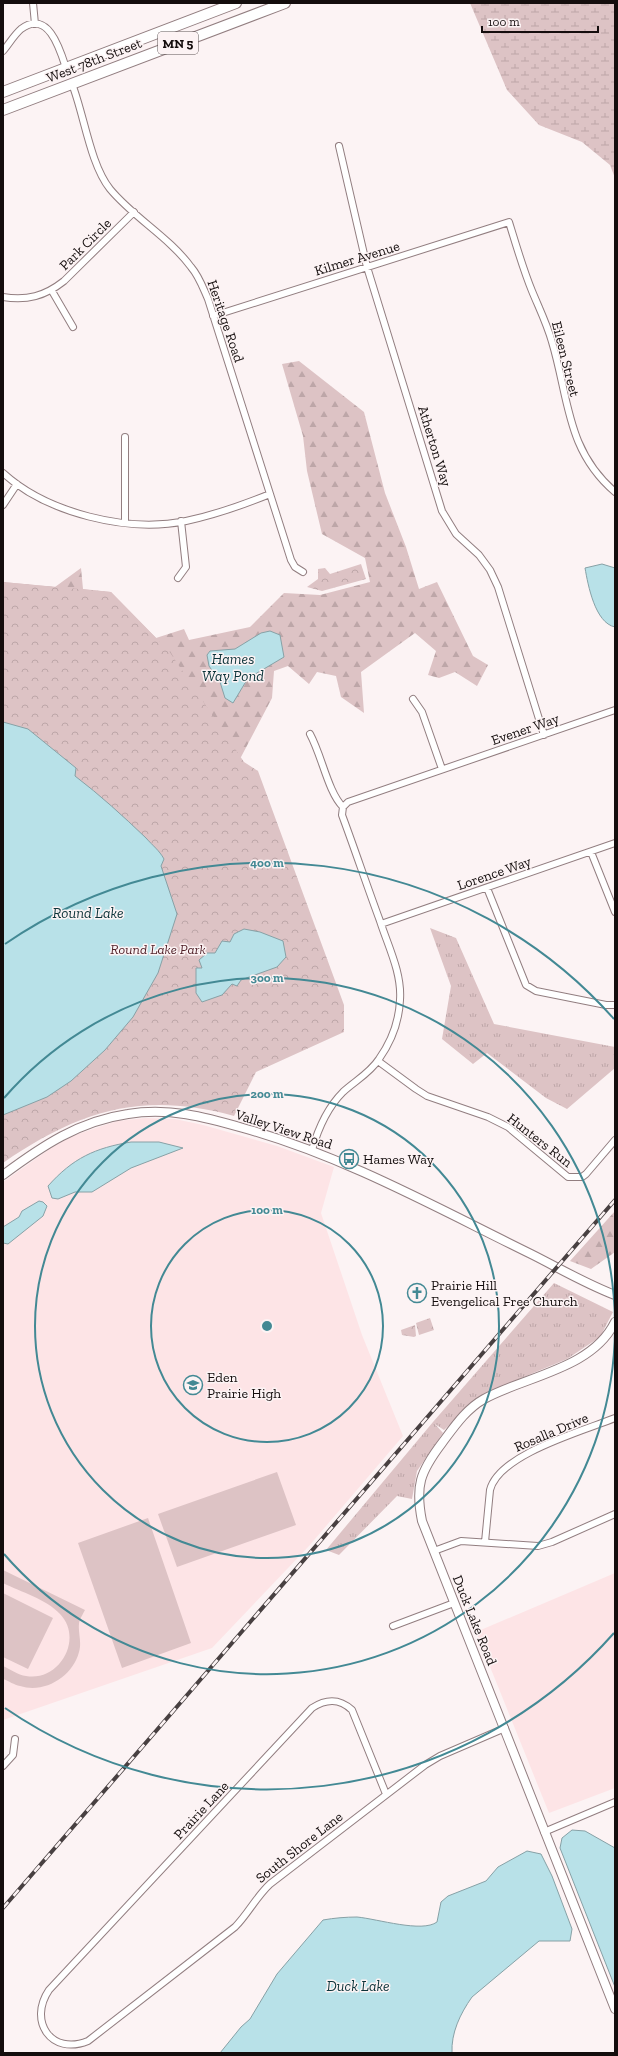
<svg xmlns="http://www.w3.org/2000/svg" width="618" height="2056" font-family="'Zilla Slab',serif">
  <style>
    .built { fill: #fde4e6 }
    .grass { fill: url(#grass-tufts) }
    .forest { fill: url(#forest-firs) }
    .wetland { fill: url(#wetland-marsh) }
    .park { fill: url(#park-crowns) }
    .pitch { fill: #ddc3c5 }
    .water { fill: #b8e1e8; stroke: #87a1a6 }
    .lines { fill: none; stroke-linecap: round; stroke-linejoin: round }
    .minor-casing { stroke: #927e80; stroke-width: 8 }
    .tertiary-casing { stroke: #927e80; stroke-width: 10 }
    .primary-casing { stroke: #927e80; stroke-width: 12 }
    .minor { stroke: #fff; stroke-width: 6 }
    .tertiary { stroke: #fff; stroke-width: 8 }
    .primary { stroke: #fff; stroke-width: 10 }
    .rail-casing { stroke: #484041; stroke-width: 4 }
    .rail { stroke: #fcf3f4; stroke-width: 2.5; stroke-dasharray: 8; stroke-linecap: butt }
    .ring { fill: none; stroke: #438994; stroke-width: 2 }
    .labels { text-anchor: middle; stroke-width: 3; stroke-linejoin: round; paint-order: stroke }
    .shield { fill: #fcf3f4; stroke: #5a5252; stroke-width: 1 }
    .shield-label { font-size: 13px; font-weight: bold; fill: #140d0d }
    .street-label { font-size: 14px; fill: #140d0d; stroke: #fcf3f4 }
    .park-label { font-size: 14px; font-style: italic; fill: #4e1e26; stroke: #fcf3f4 }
    .poi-label { font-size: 14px; fill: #140d0d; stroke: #fcf3f4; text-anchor: start }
    .water-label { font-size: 15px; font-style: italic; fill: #0c343a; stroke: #fcf3f4 }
    .centre { fill: #438994; stroke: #fcf3f4; stroke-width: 2 }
    .ring-label { font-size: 12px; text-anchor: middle; font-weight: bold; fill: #438994; stroke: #fcf3f4; stroke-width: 3; stroke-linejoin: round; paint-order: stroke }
  </style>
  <defs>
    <pattern id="grass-tufts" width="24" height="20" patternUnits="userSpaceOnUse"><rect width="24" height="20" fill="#ddc3c5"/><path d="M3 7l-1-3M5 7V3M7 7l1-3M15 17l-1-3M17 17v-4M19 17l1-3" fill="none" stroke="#bda6a8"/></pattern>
    <pattern id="forest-firs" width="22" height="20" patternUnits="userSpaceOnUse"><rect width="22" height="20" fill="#ddc3c5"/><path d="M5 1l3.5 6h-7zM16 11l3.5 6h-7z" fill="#bda6a8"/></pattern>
    <pattern id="wetland-marsh" width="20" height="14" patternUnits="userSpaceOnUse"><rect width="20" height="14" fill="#ddc3c5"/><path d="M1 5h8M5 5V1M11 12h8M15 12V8" fill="none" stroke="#bda6a8"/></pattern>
    <pattern id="park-crowns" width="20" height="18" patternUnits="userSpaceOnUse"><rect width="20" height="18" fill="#ddc3c5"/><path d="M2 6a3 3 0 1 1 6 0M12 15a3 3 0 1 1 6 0" fill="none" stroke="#bda6a8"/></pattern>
  </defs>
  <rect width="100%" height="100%" fill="#fcf3f4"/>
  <path class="built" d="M145 1118 175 1119 203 1125 277 1146 334 1167 321 1213 362 1335 403 1436 309 1546 212 1648 3 1720V1182L51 1148 72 1136 117 1121Z
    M615 1573V1788L549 1813 476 1632Z"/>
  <path class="grass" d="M430 928 456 938 494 1024 615 1047V1068L567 1109 546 1098 487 1053 473 1064 442 1039 451 986Z
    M554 1283 613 1312 600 1337 567 1359 483 1394 444 1430 435 1424 443 1433 417 1471 412 1499 397 1496 339 1555 326 1550 433 1422Z"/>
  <path class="forest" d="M299 361 364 412 385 493 406 547 419 589 437 582 473 656 488 665 477 686 455 672 439 678 428 675 436 651 415 633 361 672 364 713 341 697 336 676 317 672 309 684 288 666 274 671 272 698 241 757 158 778 3 582 55 587 81 568 83 589 111 592 156 638 184 629 189 640 250 627 284 593 320 595 370 582 365 558 322 534 307 471 303 436 282 364Z
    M615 1211V1252L591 1269 570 1261Z"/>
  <path class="wetland" d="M470 3H615V178L610 165 582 142 539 125 507 90Z"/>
  <path class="park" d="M361 564 366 579 322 591 307 587 318 579V569L325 568 330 574Z
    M3 582 111 592 169 651 244 762 258 771 344 1005V1032L256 1072 234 1116C142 1091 80 1110 3 1163Z
    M430 1318 434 1330 419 1335 416 1323Z
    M415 1325 416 1336 414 1337 402 1335 401 1330Z"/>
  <path class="pitch" d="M277 1472 296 1525 177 1567 158 1514Z
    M148 1518 191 1643 122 1668 78 1543Z
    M3 1570 85 1610C83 1614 79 1620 79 1624 78 1633 82 1642 79 1652 73 1676 45 1694 20 1686 14 1685 9 1681 3 1679V1666C10 1669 18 1675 26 1676 59 1682 84 1639 60 1614 46 1599 21 1592 3 1583Z
    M3 1593 53 1618 28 1669 3 1657Z"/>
  <path class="water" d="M602 564 615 568V627C595 623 588 585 585 568Z
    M270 631 280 635 284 657 252 676 245 683 233 703 225 698 220 682 209 666 207 655 210 651 235 649 261 633Z
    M3 722 28 729 76 768 75 776C100 795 123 816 146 838 153 846 159 850 164 859L161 866 177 914 158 973 133 1017 105 1050 71 1081 47 1097 3 1115Z
    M244 929 260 932 283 941 286 957 277 967 241 980 237 986 232 984 222 995 202 1002 196 993V968H202L199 960 207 953H215L222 941 230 942 234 934Z
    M131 1142H159L183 1148 131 1168 92 1192H75L58 1199 52 1198 48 1186C73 1158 95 1148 131 1142Z
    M39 1201 43 1202 47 1206 43 1216 8 1244 3 1243V1227L19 1217 22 1211Z
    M572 1830 585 1831 615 1848V1987L560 1848 562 1838Z
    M527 1851 541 1854 552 1876 572 1929 570 1941H539L472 1997C460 2014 451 2033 452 2053H220L241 2027 250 2019 277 1974 323 1920C334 1918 346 1917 357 1917 378 1919 422 1933 437 1922L441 1902 448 1896 486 1881 498 1867Z"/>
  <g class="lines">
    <g class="minor-casing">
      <path id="minor" d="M33 3 35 24
        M3 51C9 44 14 35 21 29 48 9 60 49 66 68
        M72 84C84 114 90 164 110 189 134 218 169 237 191 267 199 276 203 288 208 299L291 560 295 567 303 572
        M339 146 367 267 442 511 456 534 479 555 490 570 498 587 544 735
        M52 291 73 327
        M3 297C27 301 45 296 64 281L134 212
        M213 316 509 222C516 245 523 269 532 291 539 308 547 324 552 342 569 398 566 450 615 492
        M125 437V523
        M3 473C47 513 127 533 186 521 214 515 243 505 270 494
        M3 505 17 484
        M178 578 186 567 181 521
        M413 699 422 712 442 769
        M310 734C322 756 328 792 343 807L342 815C355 850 367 886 380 921 388 946 402 973 400 1000 399 1022 391 1042 379 1059 370 1073 355 1081 343 1092 327 1108 318 1129 312 1150
        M343 807 348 802 615 710
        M591 852 615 912
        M487 888 526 985 536 991 606 1005H615
        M381 924 615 843
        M378 1061 416 1089 427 1096 488 1117 508 1127 568 1177H582L586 1174 615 1140
        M485 1542 490 1490C499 1454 583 1431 615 1418
        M434 1551 461 1541 538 1546 552 1542 615 1514
        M393 1626 454 1603
        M3 1766 13 1755 15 1739
        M386 1794 352 1710C339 1698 326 1699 312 1708L49 1990C28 2021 51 2056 88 2041L235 1927C248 1914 256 1897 270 1884L425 1765 440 1756 505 1728
        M544 1832 615 1802"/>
    </g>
    <g class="tertiary-casing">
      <path id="tertiary" d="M3 1175C42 1146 79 1121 128 1114 168 1107 205 1117 243 1128 344 1156 437 1208 531 1254 559 1268 586 1284 615 1295
        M615 1322C592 1369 526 1376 484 1399 466 1409 454 1427 442 1443 420 1472 415 1486 422 1521L615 2009"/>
    </g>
    <g class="primary-casing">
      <path id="primary" d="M3 92 236 3
        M3 110 285 3"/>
    </g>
    <use href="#minor" class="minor"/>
    <use href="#tertiary" class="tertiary"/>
    <use href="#primary" class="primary"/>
    <g class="rail-casing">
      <path id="rail" d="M3 1908 615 1200"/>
    </g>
    <use href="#rail" class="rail"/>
  </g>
  <g class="ring">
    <circle cx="267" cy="1326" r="116"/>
    <circle cx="267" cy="1326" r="232"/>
    <path d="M615 1329A348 348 0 0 1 4 1554M4 1098A348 348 0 0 1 615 1323"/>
    <path d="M614 1633A463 463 0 0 1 5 1708M5 944A463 463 0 0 1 614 1019"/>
  </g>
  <defs>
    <g id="bus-ring" transform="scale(1)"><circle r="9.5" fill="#fcf3f4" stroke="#438994" stroke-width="1.5"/><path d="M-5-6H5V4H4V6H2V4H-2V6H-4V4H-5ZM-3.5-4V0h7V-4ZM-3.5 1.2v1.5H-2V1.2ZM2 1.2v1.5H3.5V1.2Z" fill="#438994"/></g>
    <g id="church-ring" transform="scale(1)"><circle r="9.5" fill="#fcf3f4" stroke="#438994" stroke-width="1.5"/><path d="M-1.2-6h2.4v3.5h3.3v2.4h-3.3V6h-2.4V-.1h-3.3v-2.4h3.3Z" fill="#438994"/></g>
    <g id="school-ring" transform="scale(1)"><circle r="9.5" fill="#fcf3f4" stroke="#438994" stroke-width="1.5"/><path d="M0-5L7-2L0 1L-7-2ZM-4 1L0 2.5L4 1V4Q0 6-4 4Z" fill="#438994"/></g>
  </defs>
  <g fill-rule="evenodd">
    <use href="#bus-ring" x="349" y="1159"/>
    <use href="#church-ring" x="417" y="1293"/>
    <use href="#school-ring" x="193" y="1385"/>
  </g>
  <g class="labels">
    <rect class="shield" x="158" y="32" width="40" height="22" rx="3"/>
    <g class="shield-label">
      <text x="178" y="48">MN 5</text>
    </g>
    <g class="street-label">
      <text transform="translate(94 60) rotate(-21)" y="5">West 78th Street</text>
      <text transform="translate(85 244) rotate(-45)" y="5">Park Circle</text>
      <text transform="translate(357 258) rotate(-17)" y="5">Kilmer Avenue</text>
      <text transform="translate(226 321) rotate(71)" y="5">Heritage Road</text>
      <text transform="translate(566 359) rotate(76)" y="5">Eileen Street</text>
      <text transform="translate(435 446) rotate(73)" y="5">Atherton Way</text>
      <text transform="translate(525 729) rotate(-19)" y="5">Evener Way</text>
      <text transform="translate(494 873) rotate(-19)" y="5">Lorence Way</text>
      <text transform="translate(284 1129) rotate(18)" y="5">Valley View Road</text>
      <text transform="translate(540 1140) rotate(38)" y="5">Hunters Run</text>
      <text transform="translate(551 1432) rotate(-23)" y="5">Rosalla Drive</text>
      <text transform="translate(475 1620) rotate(68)" y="5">Duck Lake Road</text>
      <text transform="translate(201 1810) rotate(-47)" y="5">Prairie Lane</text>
      <text transform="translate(299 1847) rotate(-38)" y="5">South Shore Lane</text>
    </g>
    <g class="park-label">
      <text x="158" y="954">Round Lake Park</text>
    </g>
    <g class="poi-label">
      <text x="363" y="1164">Hames Way</text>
      <text x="431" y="1290">Prairie Hill<tspan x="431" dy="16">Evengelical Free Church</tspan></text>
      <text x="207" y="1382">Eden<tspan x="207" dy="16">Prairie High</tspan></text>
    </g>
    <g class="water-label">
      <text x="233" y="664">Hames<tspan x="233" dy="17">Way Pond</tspan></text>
      <text x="88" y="918">Round Lake</text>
      <text x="358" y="1991">Duck Lake</text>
    </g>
  </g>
  <circle cx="267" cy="1326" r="6" class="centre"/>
  <g class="ring-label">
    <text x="267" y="867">400 m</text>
    <text x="267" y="982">300 m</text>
    <text x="267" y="1098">200 m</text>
    <text x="267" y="1214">100 m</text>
  </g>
  <rect width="618" height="2056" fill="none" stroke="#140d0d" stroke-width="8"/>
  <path d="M482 26v6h116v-6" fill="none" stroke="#140d0d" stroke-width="2"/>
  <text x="488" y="26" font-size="12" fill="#140d0d" stroke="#fcf3f4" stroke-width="3" paint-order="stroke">100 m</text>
</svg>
